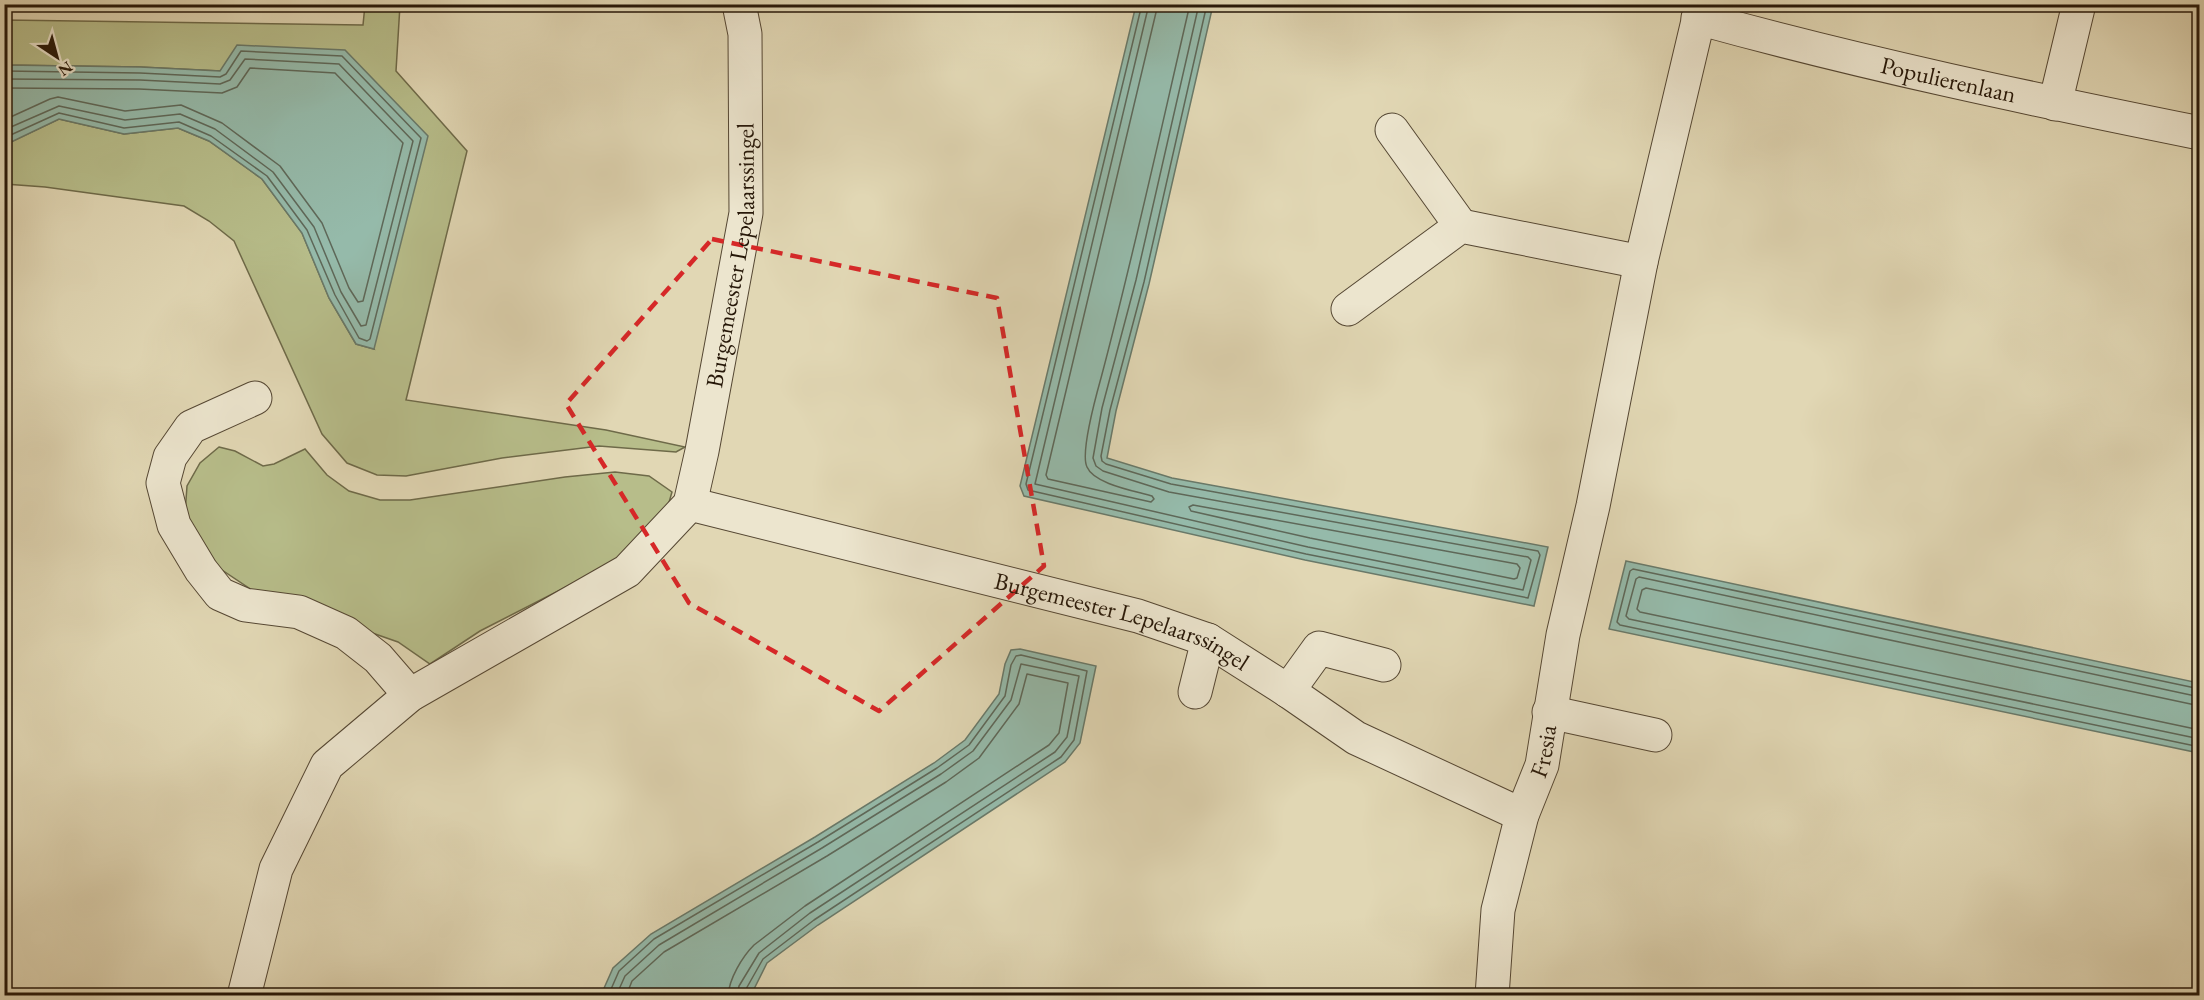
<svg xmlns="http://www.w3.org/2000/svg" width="2204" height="1000" font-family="'EB Garamond',serif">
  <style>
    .green { fill: #b7bd8a; stroke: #6e6a49; stroke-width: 1.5 }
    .water { fill: #95baaa; stroke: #697969; stroke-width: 1.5 }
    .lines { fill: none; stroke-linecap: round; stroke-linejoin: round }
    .shore { stroke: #5e6859; stroke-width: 1.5 }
    .minor-casing { stroke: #554733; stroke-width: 35 }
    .minor { stroke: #ece5ce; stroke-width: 33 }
    .marked { fill: none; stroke: #d62828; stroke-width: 4.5; stroke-dasharray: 12 8; stroke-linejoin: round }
    .labels { text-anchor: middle; stroke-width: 4.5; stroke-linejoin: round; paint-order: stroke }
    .street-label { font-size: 24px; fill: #261708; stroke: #ece5ce }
  </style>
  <rect width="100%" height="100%" fill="#e1d7b4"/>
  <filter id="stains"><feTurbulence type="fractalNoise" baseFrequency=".00333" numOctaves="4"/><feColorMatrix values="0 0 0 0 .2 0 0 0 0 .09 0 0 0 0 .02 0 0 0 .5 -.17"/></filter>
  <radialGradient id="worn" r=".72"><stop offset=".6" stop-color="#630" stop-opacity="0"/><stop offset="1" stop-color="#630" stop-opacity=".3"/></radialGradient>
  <path class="green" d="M365 5H400L396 71 467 151 406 400 606 430 685 447 676 452 599 446 502 458 406 476 377 475 347 463 322 434 234 241 209 221 184 206 45 187 5 184 4 145 59 119 124 134 178 128 209 141 262 179 302 233 329 298 356 344 374 349 221 71 140 67 5 65V20L363 25Z
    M219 447 235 451 263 466 274 464 305 449 327 475 349 491 380 500H410L565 477 615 472 649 476 672 492 658 540 480 631 430 664 398 642 255 592 219 568 185 514 187 486 200 463Z"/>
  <path class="water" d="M1136 5H1213L1149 284 1116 411 1107 458 1172 478 1548 547 1534 606 1305 560 1024 496 1020 486Z
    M237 45 345 50 428 136 374 349 356 344 329 298 302 233 262 179 209 141 178 128 124 134 59 119 5 145V65L140 67 220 71Z
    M1626 561 2199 683V753L1609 629Z
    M1020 649 1096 666 1080 743 1065 762 818 925 767 963 751 995H601L613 968 651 934 815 837 934 763 965 740 999 694 1005 664 1011 650Z"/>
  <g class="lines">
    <path class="shore" d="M1142 4 1026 484 1028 490 1306 554 1528 598 1540 555 1538 551 1171 484 1106 464 1102 461 1101 456 1110 410 1144 282 1207 4
      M1149 4 1035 484 1308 547 1523 590 1531 560 1528 557 1169 492 1103 471 1096 466 1093 458 1102 408 1136 280 1199 4
      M1158 4 1046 475 1048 479 1151 502 1154 499 1152 496C1135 491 1094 484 1087 467 1080 453 1096 396 1101 378 1134 254 1161 129 1190 4
      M4 71 140 73 220 77 226 74 241 51 342 56 421 138 370 339 367 341 359 338 335 295 307 230 267 176 211 136 179 122 124 128 59 113 4 138
      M4 79 140 80 220 84 230 80 245 59 339 64 413 141 366 325 361 326 341 292 314 227 273 172 215 129 180 114 125 120 59 106 4 130
      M4 88 139 89 222 93 237 87 250 68 335 73 403 143 363 301 358 302 349 288 322 223 280 166 222 123 181 105 125 111 58 97 50 99 4 120
      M1193 505 1517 564 1520 568 1517 578 1514 579 1310 538 1191 511 1189 507Z
      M2200 689 1633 569 1630 571 1617 622 1620 625 2200 747
      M2200 697 1639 577 1636 579 1626 616 1629 619 2200 739
      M2200 706 1646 588 1642 590 1637 609 1640 612 2200 730
      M608 996 619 971 654 939 818 842 937 768 969 745 1005 696 1011 665 1016 656 1021 655 1087 671 1074 740 1061 757 814 920 763 959 746 989 745 996
      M616 996 625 976 659 945 822 848 941 774 973 751 1011 700 1021 664 1079 676 1067 737 1055 752 810 913 759 953 739 986 737 996
      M626 996 632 981 664 952 827 856 946 782 979 758 1019 704 1027 674 1068 683 1059 733 1049 745 805 906 754 945C742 957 729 979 728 996"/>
    <g class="minor-casing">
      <g id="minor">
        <path id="s1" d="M1698 18C1864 64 2031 99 2200 133"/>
        <path d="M2055 104 2079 4"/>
        <path d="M1392 130 1461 226"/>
        <path d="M1348 309 1461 226 1641 262"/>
        <path d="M255 398 191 427 170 457 163 483 174 525 201 570 220 594 245 605 299 612 346 633 378 658 410 695"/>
        <path id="s2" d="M690 504 1138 616 1208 640 1288 691 1356 738 1522 815"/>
        <path d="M1288 691 1319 648 1384 665"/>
        <path d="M1195 692 1208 640"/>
        <path d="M1549 712 1655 735"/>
        <path id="s3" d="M244 996 276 869 327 765 410 695 627 571 690 504 702 451 746 213 745 34 739 4"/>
        <path id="s4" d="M1492 996 1498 910 1522 815 1542 765 1563 635 1593 506 1641 262 1702 4"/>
      </g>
    </g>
    <use href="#minor" class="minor"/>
  </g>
  <path class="marked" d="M712 239 997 298 1044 566 879 711 689 603 566 404Z"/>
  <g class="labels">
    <g class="street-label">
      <text dy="8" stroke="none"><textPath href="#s1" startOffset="258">Populierenlaan</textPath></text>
      <text dy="8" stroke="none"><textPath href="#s3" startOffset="950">Burgemeester Lepelaarssingel</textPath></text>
      <text dy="8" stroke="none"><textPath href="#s2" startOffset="448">Burgemeester Lepelaarssingel</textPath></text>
      <text dy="8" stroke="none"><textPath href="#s4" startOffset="252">Fresia</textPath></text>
    </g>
  </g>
  <rect width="2204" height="1000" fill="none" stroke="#e1d7b4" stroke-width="24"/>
  <rect x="6" y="6" width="2192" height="988" fill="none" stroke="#261708" stroke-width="3"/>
  <rect x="12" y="12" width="2180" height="976" fill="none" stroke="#261708" stroke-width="1.5"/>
  <g transform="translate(57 57) rotate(144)" stroke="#ece5ce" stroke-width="4.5" paint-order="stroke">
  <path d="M0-4.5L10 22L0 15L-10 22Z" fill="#261708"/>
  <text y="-9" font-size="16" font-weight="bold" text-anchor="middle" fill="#261708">N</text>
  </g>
  <rect width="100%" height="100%" filter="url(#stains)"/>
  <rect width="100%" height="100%" fill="url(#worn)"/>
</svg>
